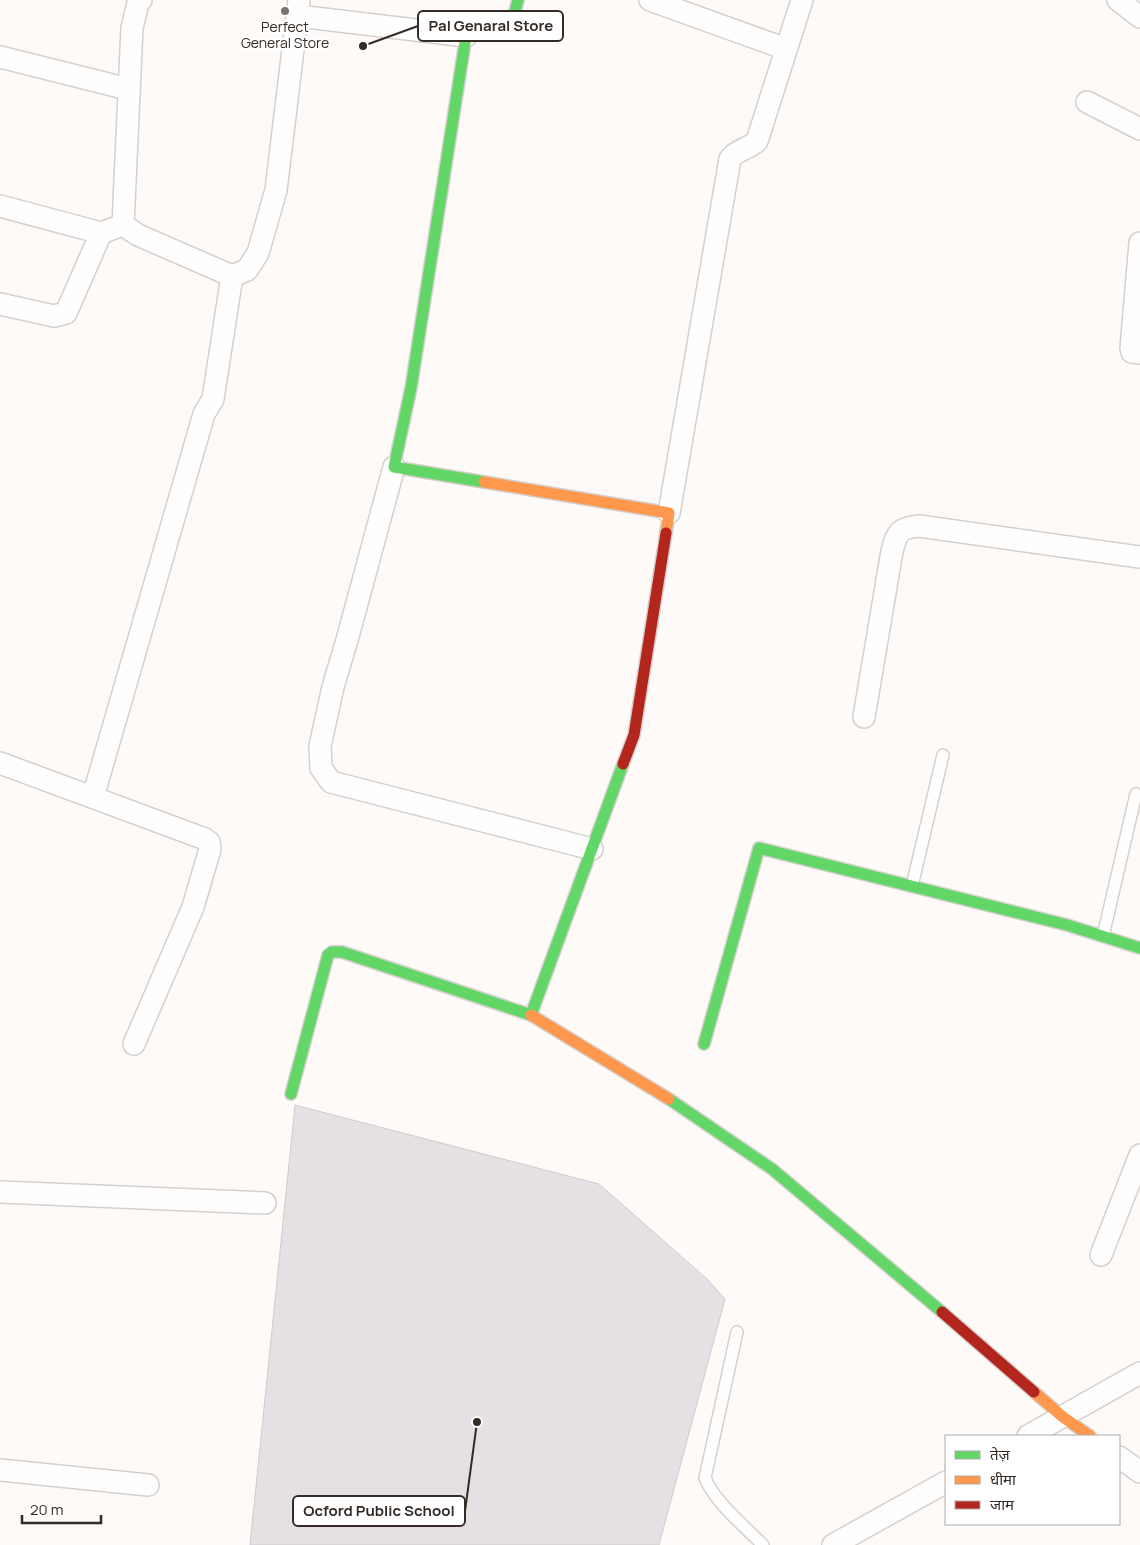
<svg xmlns="http://www.w3.org/2000/svg" width="1140" height="1545" font-family="Manrope,'Noto Sans Devanagari',sans-serif">
  <style>
    .building { fill: #e5e0e3; stroke: #cfccce }
    .lines { fill: none; stroke-linecap: round; stroke-linejoin: round }
    .lane-casing { stroke: #d6d0cd; stroke-width: 14 }
    .street-casing { stroke: #d6d0cd; stroke-width: 24 }
    .fast-casing { stroke: #d6d0cd; stroke-width: 14 }
    .slow-casing { stroke: #d6d0cd; stroke-width: 14 }
    .jam-casing { stroke: #d6d0cd; stroke-width: 14 }
    .lane { stroke: #fffefe; stroke-width: 11 }
    .street { stroke: #fffefe; stroke-width: 21 }
    .fast { stroke: #63d668; stroke-width: 11 }
    .slow { stroke: #ff974d; stroke-width: 11 }
    .jam { stroke: #b3261e; stroke-width: 11 }
    .poi-dot { fill: #7a7370; stroke: #fff; stroke-width: 2 }
    .labels { text-anchor: middle; stroke-width: 5; stroke-linejoin: round; paint-order: stroke }
    .poi-label { font-size: 14px; fill: #342b26; stroke: #fff }
    .leader { fill: none; stroke: #342b26; stroke-width: 2 }
    .callout-dot { fill: #342b26; stroke: #fff; stroke-width: 2 }
    .callout { fill: #fff; stroke: #342b26; stroke-width: 2 }
    .callout-label { font-size: 15px; text-anchor: middle; font-weight: bold; fill: #342b26 }
  </style>
  <rect width="100%" height="100%" fill="#fdfaf8"/>
  <path class="building" d="M295 1105 599 1184 707 1279 725 1299 659 1545H250Z"/>
  <g class="lines">
    <g class="lane-casing">
      <path id="lane" d="M912 886 943 755
        M1103 936 1136 794
        M737 1332 705 1478C714 1501 745 1527 763 1545"/>
    </g>
    <g class="street-casing">
      <path id="street" d="M650 0 786 49
        M1118 0 1140 17
        M298 16 466 36
        M0 57 128 89
        M1087 102 1140 129
        M0 206 101 233
        M123 225 132 28 138 3 141 0
        M1140 243 1131 348 1132 352 1140 353
        M0 304 54 316 66 313 101 233 123 225 138 235 232 276 247 270 258 253 276 190 299 0
        M394 467 347 640 333 687 320 746 321 768 331 782 592 849
        M669 513 730 159C736 150 749 149 757 141L802 0
        M864 717 892 551C897 532 899 528 919 526L1140 557
        M0 763 205 839 209 842 210 849 193 907 134 1044
        M93 797 204 414 213 399 232 276
        M0 1192 265 1203
        M1101 1255 1140 1155
        M1028 1436 1140 1373
        M1119 1457 1140 1472
        M0 1470 148 1485
        M833 1545 946 1482"/>
    </g>
    <g class="fast-casing">
      <path id="fast" d="M484 482 394 467 411 388 466 36 489 34 511 27 518 0
        M704 1044 759 848 1067 925 1140 948
        M291 1094 328 955 332 952H342L531 1015 623 764
        M669 1099 772 1169 942 1312"/>
    </g>
    <g class="slow-casing">
      <path id="slow" d="M484 482 669 513 666 533
        M531 1015 669 1099
        M1034 1392 1063 1417 1090 1436"/>
    </g>
    <g class="jam-casing">
      <path id="jam" d="M623 764 634 735 666 533
        M942 1312 1034 1392"/>
    </g>
    <use href="#lane" class="lane"/>
    <use href="#street" class="street"/>
    <use href="#fast" class="fast"/>
    <use href="#slow" class="slow"/>
    <use href="#jam" class="jam"/>
  </g>
  <circle class="poi-dot" cx="285" cy="11" r="5"/>
  <g class="labels">
    <g class="poi-label">
      <text x="285" y="32">Perfect<tspan x="285" dy="16">General Store</tspan></text>
    </g>
  </g>
  <path class="leader" d="M363 46L418 26M477 1422L465 1511"/>
  <g class="callout-dot">
    <circle cx="363" cy="46" r="5"/>
    <circle cx="477" cy="1422" r="5"/>
  </g>
  <g class="callout">
    <rect x="418" y="11" width="145" height="30" rx="5"/>
    <rect x="293" y="1496" width="172" height="30" rx="5"/>
  </g>
  <g class="callout-label">
    <text x="491" y="31">Pal Genaral Store</text>
    <text x="379" y="1516">Ocford Public School</text>
  </g>
  <rect x="945" y="1435" width="175" height="90" fill="#ffffff" stroke="#aeaaa8"/>
  <rect x="955" y="1451" width="25" height="8" fill="#63d668" stroke="#aeaaa8"/>
  <text x="990" y="1460" font-size="15" fill="#342b26">तेज़</text>
  <rect x="955" y="1476" width="25" height="8" fill="#ff974d" stroke="#aeaaa8"/>
  <text x="990" y="1485" font-size="15" fill="#342b26">धीमा</text>
  <rect x="955" y="1501" width="25" height="8" fill="#b3261e" stroke="#aeaaa8"/>
  <text x="990" y="1510" font-size="15" fill="#342b26">जाम</text>
  <path d="M22 1515v8h79v-8" fill="none" stroke="#342b26" stroke-width="2.5"/>
  <text x="30" y="1515" font-size="15" fill="#342b26" stroke="#ffffff" stroke-width="4" paint-order="stroke">20 m</text>
</svg>
